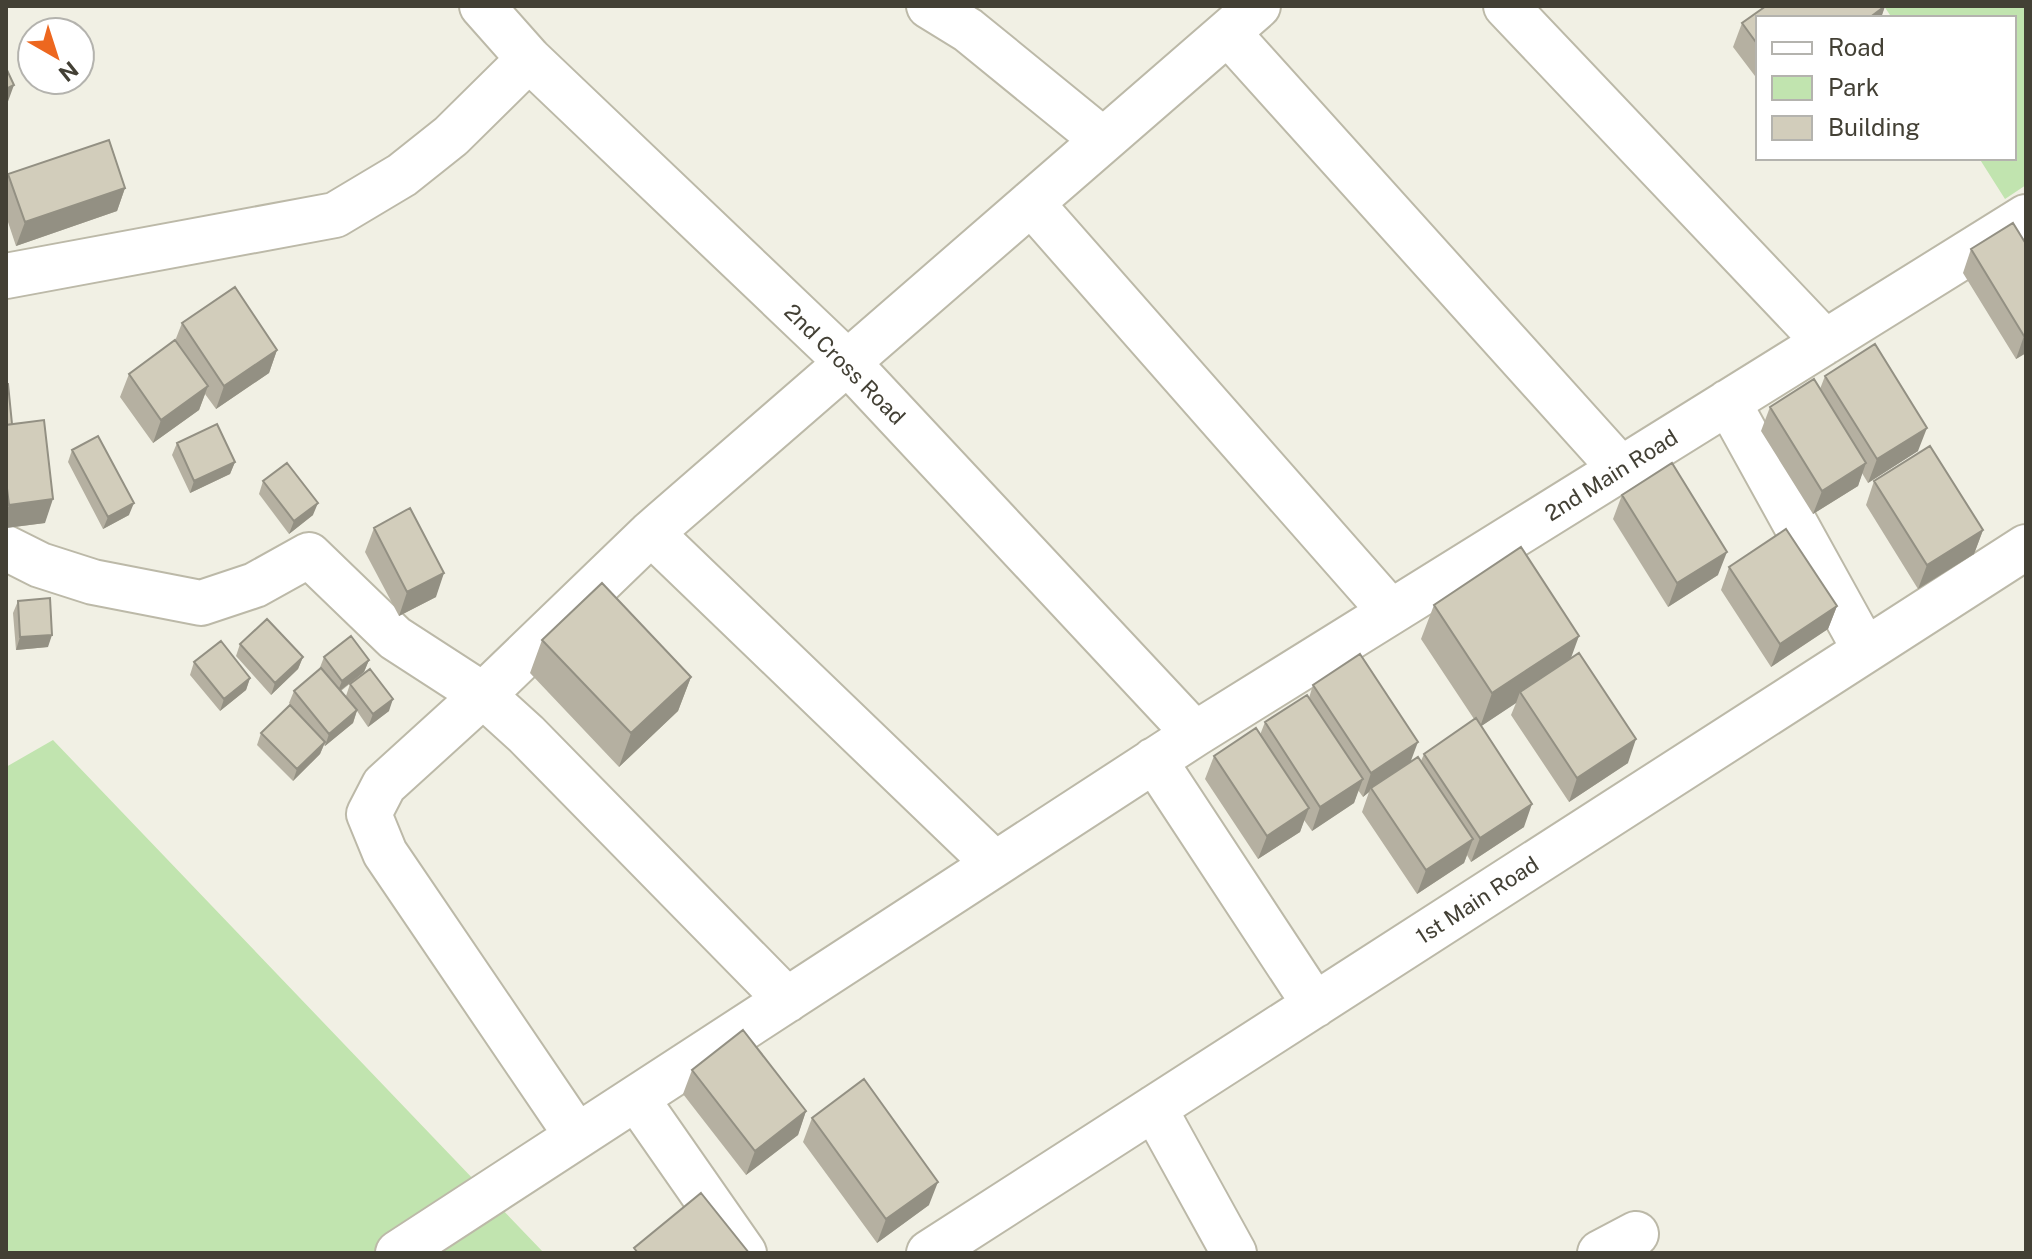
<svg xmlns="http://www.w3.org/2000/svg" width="2032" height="1259" font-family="'Public Sans',sans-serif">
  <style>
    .green { fill: #c1e4af }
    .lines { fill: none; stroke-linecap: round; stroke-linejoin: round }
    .minor-casing { stroke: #bcb9a8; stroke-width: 48 }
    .minor { stroke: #fff; stroke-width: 44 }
    .wall { fill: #b5b0a1 }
    .shaded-wall { fill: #939083 }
    .building { fill: #d2cdbb; stroke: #939083; stroke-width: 2 }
    .labels { text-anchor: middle; stroke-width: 6; stroke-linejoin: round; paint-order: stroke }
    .street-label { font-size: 22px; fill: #434035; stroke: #fff }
  </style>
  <rect width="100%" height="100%" fill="#f1f0e4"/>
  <path class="green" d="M1884 6H2026V185L2005 199 1979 158H2014V18H1892Z
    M53 740 544 1253H6V767Z"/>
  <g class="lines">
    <g class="minor-casing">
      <path id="minor" d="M482 6 529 59 848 363 1195 734
        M929 6 968 30 1103 140
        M1506 6 1825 342
        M1228 33 1621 469
        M1031 203 1391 612
        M6 276 335 215 402 175 451 136 529 59
        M1728 402 1865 650
        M651 533 995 864
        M6 548 40 565 93 582 201 603 255 585 309 555 395 638 483 695 526 734 787 1000
        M1154 760 1315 1005
        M636 1098 744 1253
        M1154 1108 1234 1253
        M577 1136 385 853 369 814 384 785 483 695 651 533 1258 6
        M398 1253 1195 734 2026 217
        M929 1253 2026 547
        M1600 1253 1636 1234"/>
    </g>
    <use href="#minor" class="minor"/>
  </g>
  <path class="wall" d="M1766 6H1885L1881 18H1758V80L1733 47 1742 23Z
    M8 174 125 188 117 211 16 246 6 216V181Z
    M2026 244V353L2016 359 1963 273 1971 249Z
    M182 323 277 350 269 373 216 409 205 394 199 410 153 443 120 397 129 374 175 341Z
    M1825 376 1918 451 1868 483 1862 473 1858 486 1813 514 1761 431 1770 407 1820 389Z
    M6 384 12 424 45 523 6 528Z
    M177 443 235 462 230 474 190 493 172 455Z
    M72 450 129 515 103 529 68 462Z
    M263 481 313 515 289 534 259 494Z
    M1874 481 1983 530 1974 554 1918 589 1866 505Z
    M1622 495 1718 575 1668 607 1613 519Z
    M374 528 436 597 399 616 365 552Z
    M1729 567 1837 606 1828 629 1771 667 1721 590Z
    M18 601 48 647 16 650 13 613Z
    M1434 605 1571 658 1628 763 1569 802 1511 715 1516 703 1481 726 1524 827 1471 862 1467 855 1464 863 1417 894 1362 812 1369 792 1363 797 1358 790 1354 803 1312 831 1304 820 1300 832 1258 859 1205 779 1214 756 1260 735 1265 722 1309 698 1313 685 1411 762 1421 761 1424 754 1474 719 1421 639Z
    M542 640 691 677 678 711 619 767 530 673Z
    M240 644 303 657 298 669 271 695 236 656Z
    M324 657 369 660 364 672 341 691 346 696 350 684 389 711 368 727 357 711 353 723 325 746 324 745 320 754 293 781 257 745 261 733 299 715 289 703 294 691 319 670Z
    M194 662 250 678 246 690 220 711 190 675Z
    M692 1070 806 1111 798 1135 746 1175 683 1094Z
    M812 1118 929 1205 877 1243 803 1142Z"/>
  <path class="shaded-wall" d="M1885 6 1881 18H1869Z
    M14 85 6 107V89Z
    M125 188 117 211 16 246 25 222Z
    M2026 335V353L2016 359 2024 336Z
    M277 350 269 373 216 409 224 386Z
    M208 386 199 410 153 443 161 420Z
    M1927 428 1918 451 1868 483 1877 459Z
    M235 462 230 474 190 493 194 481Z
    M1866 463 1858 486 1813 514 1822 491Z
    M53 499 45 523 6 528V512L9 505Z
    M134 503 129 515 103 529 108 517Z
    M318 503 313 515 289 534 294 521Z
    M1983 530 1974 554 1918 589 1927 565Z
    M1727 552 1718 575 1668 607 1677 583Z
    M444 573 436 597 399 616 407 592Z
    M1837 606 1828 629 1771 667 1780 644Z
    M52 635 48 647 16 650 20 637Z
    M1579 636 1567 669 1520 692 1516 703 1480 727 1492 693Z
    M303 657 298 669 271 695 275 683Z
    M369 660 364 672 337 693 342 681Z
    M691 677 678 711 619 767 631 733Z
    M250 678 246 690 220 711 224 699Z
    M393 699 389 711 368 727 373 714Z
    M357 710 353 723 325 746 329 734Z
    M1636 739 1628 763 1569 802 1577 778Z
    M325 742 320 754 293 781 297 769Z
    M1418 742 1409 766 1371 788 1369 792 1363 797 1371 773Z
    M1363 779 1354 803 1312 831 1320 807Z
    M1532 804 1524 827 1471 862 1480 838Z
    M1309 808 1300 832 1258 859 1267 836Z
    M1473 839 1464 863 1417 894 1426 870Z
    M806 1111 798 1135 746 1175 755 1151Z
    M938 1182 929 1205 877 1243 886 1219Z"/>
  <path class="building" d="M1766 6H1885L1869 18H1758V45L1742 23Z
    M6 68 14 85 6 89Z
    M109 140 125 188 25 222 8 174Z
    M2013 223 2026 244V335L2024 336 1971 249Z
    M235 287 277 350 224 386 182 323Z
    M175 340 208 386 161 420 129 374Z
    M1875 344 1927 428 1877 459 1825 376Z
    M1814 379 1866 463 1822 491 1770 407Z
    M6 384H8L12 424 6 425Z
    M44 420 53 499 9 505 6 480V425Z
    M217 424 235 462 194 481 177 443Z
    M98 436 134 503 108 517 72 450Z
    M1930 446 1983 530 1927 565 1874 481Z
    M287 463 318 503 294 521 263 481Z
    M1672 463 1727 552 1677 583 1622 495Z
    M410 508 444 573 407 592 374 528Z
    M1786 529 1837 606 1780 644 1729 567Z
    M1521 547 1579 636 1492 693 1434 605Z
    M602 583 691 677 631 733 542 640Z
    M50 598 52 635 20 637 18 601Z
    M267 619 303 657 275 683 240 644Z
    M351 636 369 660 342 681 324 657Z
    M221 641 250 678 224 699 194 662Z
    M1579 653 1636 739 1577 778 1520 692Z
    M1360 654 1418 742 1371 773 1313 685Z
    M321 668 357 710 329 734 294 691Z
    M370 669 393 699 373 714 350 684Z
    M1307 695 1363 779 1320 807 1265 722Z
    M290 705 325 742 297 769 261 733Z
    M1476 718 1532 804 1480 838 1424 754Z
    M1256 728 1309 808 1267 836 1214 756Z
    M1418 757 1473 839 1426 870 1371 788Z
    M743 1030 806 1111 755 1151 692 1070Z
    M864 1079 938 1182 886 1219 812 1118Z
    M701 1193 749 1253H638L634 1248Z"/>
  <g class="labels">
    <g class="street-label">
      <text transform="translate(845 364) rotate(45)" y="8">2nd Cross Road</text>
      <text transform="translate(1611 475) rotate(-32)" y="8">2nd Main Road</text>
      <text transform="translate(1477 900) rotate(-33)" y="8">1st Main Road</text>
    </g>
  </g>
  <rect width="2032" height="1259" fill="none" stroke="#434035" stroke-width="16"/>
  <rect x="1756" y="16" width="260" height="144" fill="#ffffff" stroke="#b4b3ae" stroke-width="2"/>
  <rect x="1772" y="42" width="40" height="12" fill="#ffffff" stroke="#b4b3ae" stroke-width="2"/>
  <text x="1828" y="56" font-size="24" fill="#434035">Road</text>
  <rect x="1772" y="76" width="40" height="24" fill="#c1e4af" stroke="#b4b3ae" stroke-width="2"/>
  <text x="1828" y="96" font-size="24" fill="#434035">Park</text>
  <rect x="1772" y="116" width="40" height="24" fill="#d2cdbb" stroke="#b4b3ae" stroke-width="2"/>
  <text x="1828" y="136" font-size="24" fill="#434035">Building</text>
  <g transform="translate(56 56) rotate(141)"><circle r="38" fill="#ffffff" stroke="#b4b3ae" stroke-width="2"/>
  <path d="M0-6L14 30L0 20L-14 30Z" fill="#ed671f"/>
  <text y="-12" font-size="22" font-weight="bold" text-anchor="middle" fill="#434035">N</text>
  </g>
</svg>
